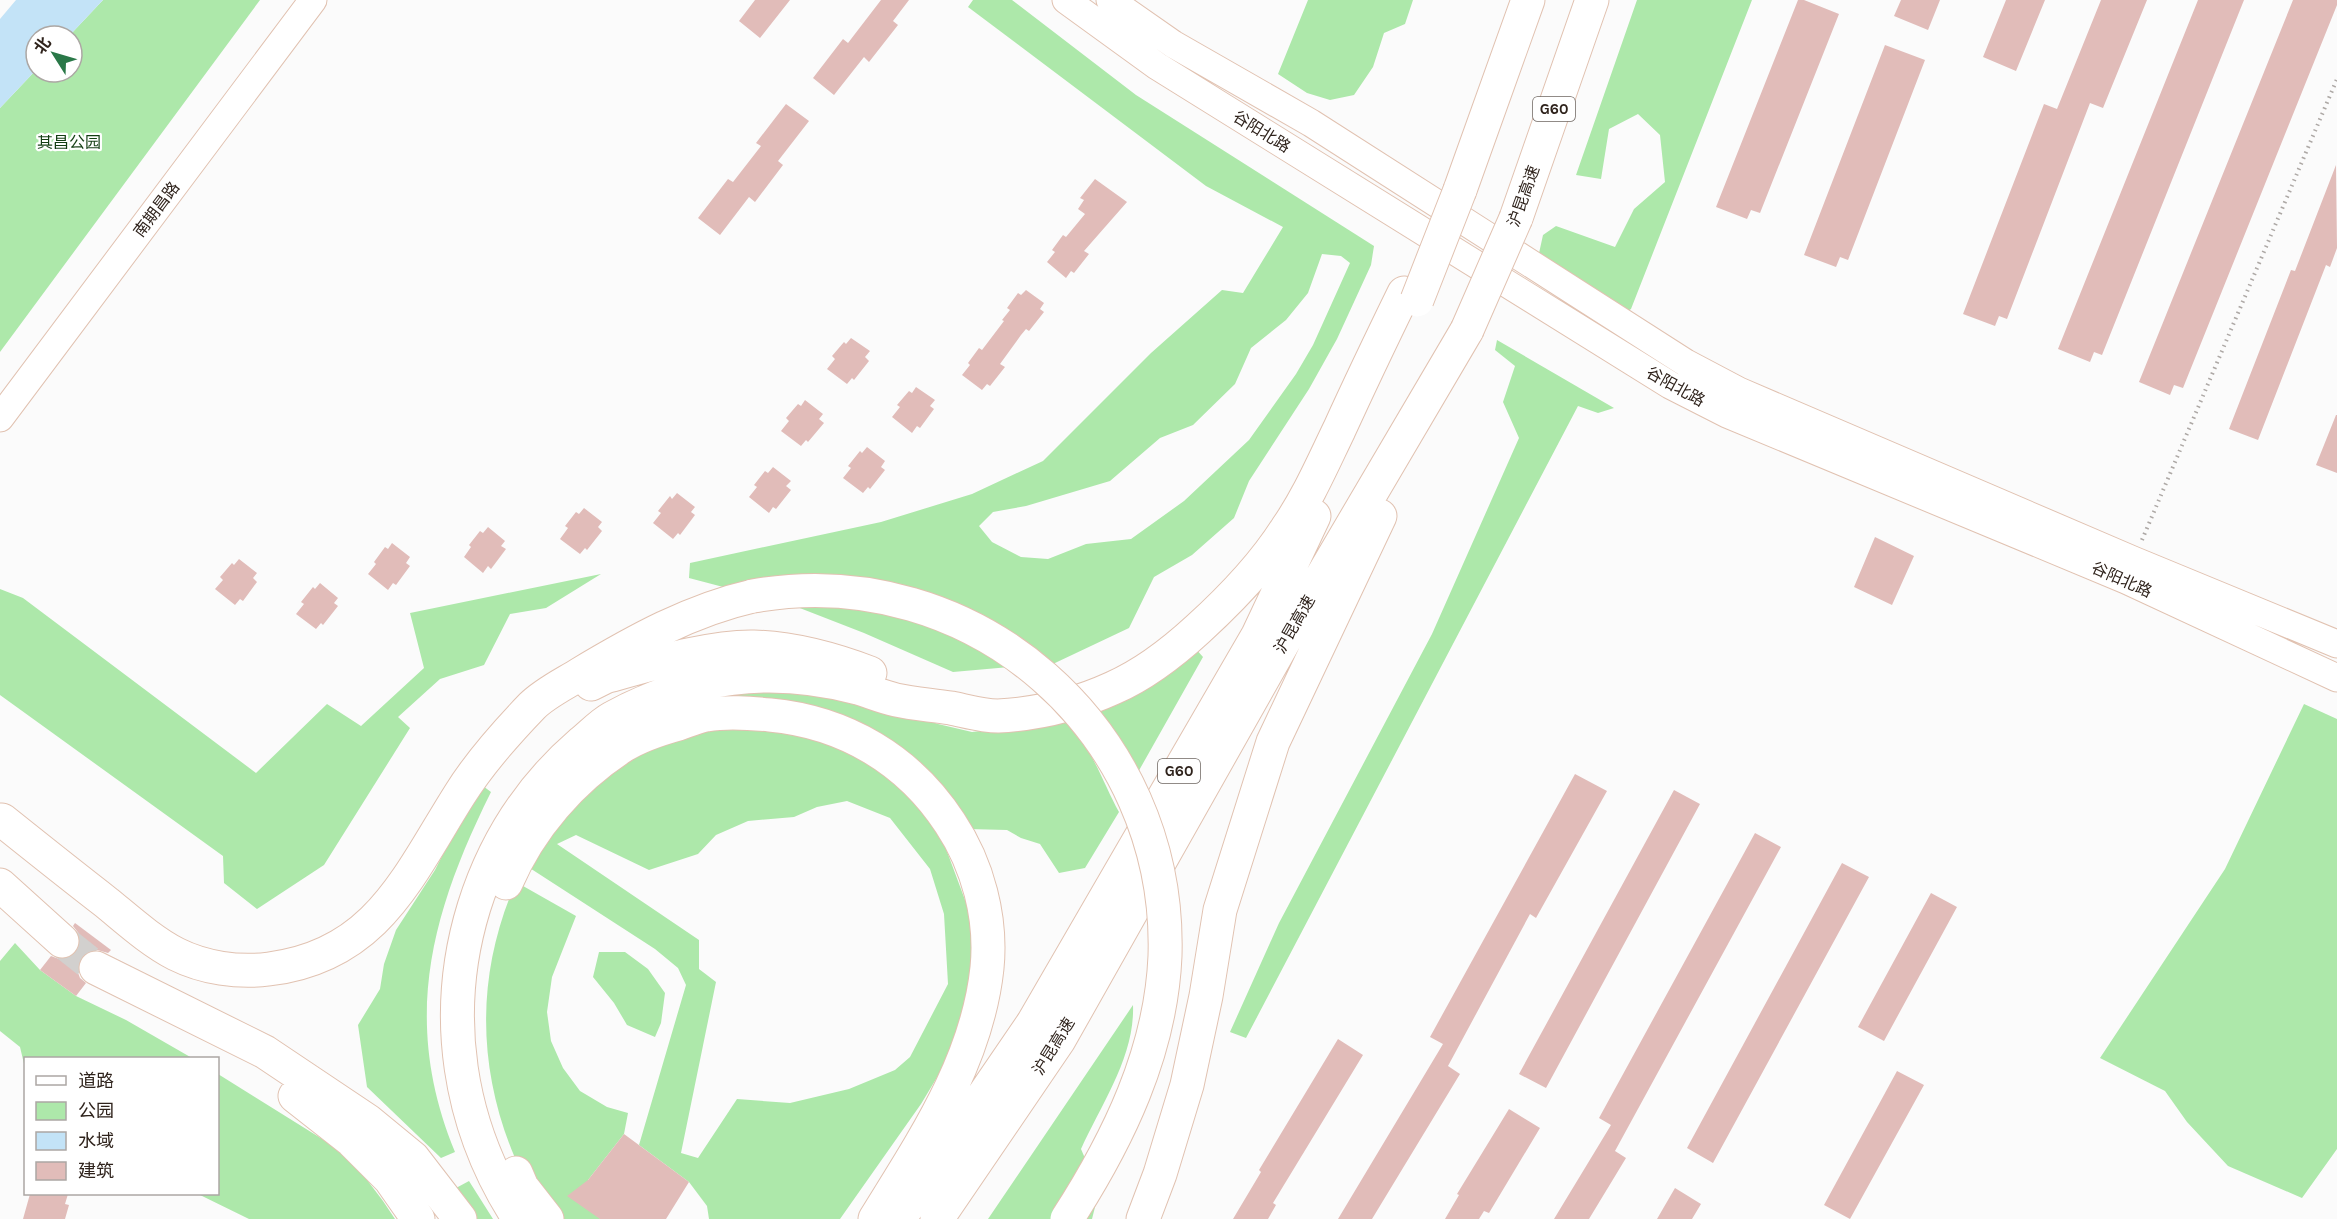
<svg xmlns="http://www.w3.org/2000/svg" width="2337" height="1219" font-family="Karla,'Noto Sans SC',sans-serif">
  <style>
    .green { fill: #ade8aa; fill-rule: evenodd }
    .water { fill: #c3e3f7 }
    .building { fill: #e1bcb9 }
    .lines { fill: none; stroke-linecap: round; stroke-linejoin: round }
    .motorway-tunnel { stroke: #d2d0ce; stroke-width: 33; stroke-dasharray: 33 16; stroke-linecap: butt }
    .secondary-casing { stroke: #e1c2b1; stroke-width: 29 }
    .motorway-casing { stroke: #e1c2b1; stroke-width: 35 }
    .path { stroke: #ada8a5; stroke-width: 4; stroke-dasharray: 1.5 4.5; stroke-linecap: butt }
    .secondary { stroke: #fff; stroke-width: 27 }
    .motorway { stroke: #fff; stroke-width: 33 }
    .motorway-bridge-casing { stroke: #e1c2b1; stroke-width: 35; stroke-linecap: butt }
    .motorway-bridge { stroke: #fff; stroke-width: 33 }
    .labels { text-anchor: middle; stroke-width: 4.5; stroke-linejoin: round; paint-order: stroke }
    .shield { fill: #fff; stroke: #6d6560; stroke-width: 1.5 }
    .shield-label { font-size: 15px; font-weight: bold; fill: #2f231c }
    .street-label { font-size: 16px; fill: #2f231c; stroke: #fff }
    .park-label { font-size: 16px; fill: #143e14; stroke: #fff }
  </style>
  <rect width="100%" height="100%" fill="#fbfbfb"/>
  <path class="green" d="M103 0H260L0 352V108L36 70V72H72V36H69Z
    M973 0H1012L1136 95 1374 246 1371 265 1337 339 1309 389 1249 481 1234 518 1192 555 1154 577 1129 628 1055 663 953 672 864 633 792 605 689 578 690 563 881 522 972 494 1043 461 1151 353 1222 290 1243 293 1283 227 1206 186 968 7ZM1322 254 1341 256 1350 263 1313 345 1296 374 1249 440 1184 501 1131 539 1086 544 1048 559 1021 557 992 542 979 526 993 512 1026 506 1110 481 1160 438 1193 425 1235 384 1251 348 1286 320 1308 293Z
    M1308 0H1413L1405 24 1384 33 1373 67 1354 95 1330 100 1307 93 1278 74Z
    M1637 0H1752L1631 309 1621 315 1536 267 1543 235 1556 226 1615 247 1634 209 1665 182 1660 135 1638 114 1609 129 1601 179 1576 175Z
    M1497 340 1614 408 1598 413 1578 406 1246 1038 1230 1032 1279 923 1432 634 1519 438 1503 402 1515 366 1495 350Z
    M601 574 546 608 510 614 484 665 440 679 398 717 410 728 324 865 257 909 224 883 223 856 0 695V589L23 598 256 773 327 704 361 726 424 668 410 613Z
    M1195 648 1203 657 1137 774 1095 709Z
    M757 682 880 704 938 724 972 732 1013 727 1056 716C1089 736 1101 780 1119 812L1085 868 1059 873 1040 844 1021 838 1007 830 968 829 925 771 684 696Z
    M2304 704 2337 719V1149L2302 1198 2228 1166 2187 1122 2165 1091 2100 1058 2225 869Z
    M720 725 816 733 900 783 939 830 968 908 974 940 976 979 951 1054 921 1104 840 1219H709L707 1206 689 1182 639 1145 686 985 678 968 655 949 522 863 621 754ZM847 801 890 818 930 869 944 914 948 984 910 1057 895 1070 849 1089 790 1103 737 1099 698 1158 681 1153 716 982 699 969V940L557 844 576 835 649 870 698 854 716 835 748 821 794 817 817 807Z
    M479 783 491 792C431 913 401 1021 455 1152L441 1158 367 1087 358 1025 380 989 384 964 396 930 435 870Z
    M516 882 576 916 552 977 547 1012 551 1041 563 1068 580 1091 607 1107 628 1113 624 1134 588 1180 600 1219H553C544 1206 531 1193 524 1178 477 1081 473 980 516 882Z
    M15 943 40 970 76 996 126 1020 192 1058H26L25 1068 20 1047 0 1031V961Z
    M599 952H625L648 969 665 993 661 1023 655 1037 627 1025 614 1003 593 977Z
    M1133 1005C1135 1056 1102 1103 1081 1149L1099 1191 1092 1219H988Z
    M218 1074 335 1147 361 1172 383 1201 395 1219H249L198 1194H218Z
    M469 1181 493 1219H470L456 1188Z"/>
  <path class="water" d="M16 0H103L69 36H36V70L0 108V19Z"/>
  <path class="building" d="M755 0H790L760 38 739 21Z
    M881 0H909L893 21 898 25 869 62 864 57 834 95 813 78 843 39 848 43Z
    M1798 0H1804L1839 14 1760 213 1751 210 1747 219 1716 207Z
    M1901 0H1940L1928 30 1894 16Z
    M2006 0H2045L2016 71 1983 57Z
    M2101 0H2147L2103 108 2090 103 2007 319 1999 316 1995 326 1963 314 2044 104 2057 109Z
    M2198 0H2244L2102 355 2094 352 2090 362 2058 349Z
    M2293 0H2337V5L2183 388 2174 385 2170 395 2139 382Z
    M1885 45 1925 60 1848 260 1840 257 1836 267 1804 255Z
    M786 104 809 121 778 161 783 165 755 202 749 197 720 235 698 218 728 179 733 182 761 146 756 143Z
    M2336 165 2337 248 2330 267 2326 265 2258 440 2229 429 2291 270 2295 271Z
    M1095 179 1127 202 1084 251 1089 254 1074 273 1071 271 1066 278 1047 262 1055 252 1052 250 1063 235 1066 237 1085 214 1078 209 1084 200 1080 198Z
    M1026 290 1044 303 1040 309 1044 312 1029 331 1026 329 1021 335 1000 364 1005 367 990 386 987 384 982 390 962 375 970 365 968 363 979 348 982 350 1004 321 1002 320 1010 310 1007 308 1018 293 1021 295Z
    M851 338 870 351 865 357 869 361 854 380 852 378 847 384 827 369 835 359 832 356 844 342 846 344Z
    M916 387 935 400 930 406 934 409 920 428 917 426 912 433 892 417 900 407 897 405 909 391 912 393Z
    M805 400 823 414 819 419 824 423 808 442 806 440 801 446 781 431 789 421 786 418 798 404 801 406Z
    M2336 415H2337V473L2316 465Z
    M867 447 885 461 881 467 885 470 870 489 868 487 863 493 843 478 851 468 848 466 860 451 862 453Z
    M773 467 791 481 786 486 791 490 776 509 773 507 769 513 749 497 757 487 754 485 765 471 768 473Z
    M677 493 695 507 691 512 695 515 680 535 678 533 673 539 653 523 661 513 658 511 670 496 672 499Z
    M584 508 602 522 598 527 602 531 587 550 585 548 580 554 560 539 568 528 565 526 576 512 579 514Z
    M488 527 505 541 501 546 506 549 491 569 488 566 483 573 464 557 471 547 469 545 480 531 483 533Z
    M1875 537 1914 556 1892 605 1854 587Z
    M392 543 410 557 406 563 410 566 396 585 393 583 388 590 368 574 376 564 374 562 385 547 388 549Z
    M239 559 257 573 253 578 257 582 243 601 240 599 235 605 215 589 223 580 220 577 232 563 234 565Z
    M320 583 338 598 334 603 338 606 323 625 321 623 316 629 296 614 304 604 301 602 313 587 315 589Z
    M1575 774 1607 791 1536 918 1530 914 1448 1066 1460 1074 1372 1219H1338L1443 1044 1430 1037Z
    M1674 790 1700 804 1546 1088 1519 1074Z
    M1755 833 1781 847 1615 1151 1626 1158 1589 1219H1554L1611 1125 1599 1118Z
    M1842 863 1869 877 1713 1163 1687 1148Z
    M1931 893 1957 907 1884 1041 1858 1027Z
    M75 923 111 950 108 953 94 949 85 953 80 959 77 970 80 978 86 983 76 996 40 970 51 956 59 959H67L76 953 80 944V935L73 926Z
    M1338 1039 1363 1055 1273 1203 1276 1205 1268 1219H1233L1261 1172 1259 1170Z
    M1897 1071 1924 1085 1850 1219 1824 1205Z
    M1509 1109 1540 1128 1489 1213 1484 1211 1479 1219H1445L1459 1195 1457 1194Z
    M624 1134 689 1182 666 1219H600L567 1196 588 1180Z
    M1675 1188 1701 1204 1692 1219H1657Z
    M30 1194H68L65 1204 69 1205 65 1219H23Z"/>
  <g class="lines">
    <path class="motorway-tunnel" d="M62 941 96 968"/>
    <g class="secondary-casing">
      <path id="secondary" d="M1066 0 1157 66 1670 385 1727 414 2126 580 2337 678
        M1110 0 1173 44 1311 123 1686 363 1739 391 2133 560 2337 644
        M0 418 313 0"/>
    </g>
    <g class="motorway-casing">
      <path id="motorway" d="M1460 190 1528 0
        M1516 218 1592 0
        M591 684 605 677C649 665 709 646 754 647 794 648 833 659 870 673
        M2 820C37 848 72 876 107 903 129 921 151 941 176 954 204 968 238 973 269 969 377 956 408 876 460 794 480 762 506 733 532 706 545 693 564 684 580 674 635 641 691 610 753 596
        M506 883C530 827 572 779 623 746 639 736 660 729 678 724 687 721 697 717 706 715 727 711 750 713 770 715 845 722 909 760 950 823 978 865 992 918 987 968 977 1062 923 1141 875 1219
        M0 885 62 941
        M96 968 265 1052 368 1121 413 1158 460 1219
        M295 1096 351 1140 390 1179 418 1219
        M516 1173 522 1187 547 1219
        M519 1219C458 1126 441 1014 474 907 494 843 530 787 581 743 591 735 601 724 612 718 691 675 771 665 858 688 871 692 883 697 896 700 914 704 933 705 951 708 966 711 983 716 998 716 1037 714 1078 704 1113 688 1145 674 1173 652 1198 629 1231 599 1263 566 1287 528 1308 498 1323 463 1339 430 1360 384 1382 338 1404 293
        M899 1219 1033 1023 1258 635 1314 516
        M937 1219 1059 1040 1291 629 1467 330
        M1143 1219 1160 1174 1187 1085 1206 996 1220 910 1273 742 1380 516"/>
    </g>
    <path class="path" d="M2142 540 2337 79"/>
    <use href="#secondary" class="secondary"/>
    <use href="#motorway" class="motorway"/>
    <g class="motorway-bridge-casing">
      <path id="motorway-bridge" d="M1417 300 1460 190
        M1467 330 1516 218
        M753 596C974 557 1172 732 1165 956 1161 1052 1118 1140 1067 1219"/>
    </g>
    <use href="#motorway-bridge" class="motorway-bridge"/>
  </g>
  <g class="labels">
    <g class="shield">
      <rect x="1533" y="97" width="42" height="24" rx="4.5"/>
      <rect x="1158" y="759" width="42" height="24" rx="4.5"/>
    </g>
    <g class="shield-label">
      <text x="1554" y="114">G60</text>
      <text x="1179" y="776">G60</text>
    </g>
    <g class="street-label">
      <text transform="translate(1262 131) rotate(32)" y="6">谷阳北路</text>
      <text transform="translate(1523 196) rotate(-70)" y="6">沪昆高速</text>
      <text transform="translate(156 209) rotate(-53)" y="6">南期昌路</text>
      <text transform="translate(1676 386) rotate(29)" y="6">谷阳北路</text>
      <text transform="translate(2122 579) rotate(24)" y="6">谷阳北路</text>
      <text transform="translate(1294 624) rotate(-60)" y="6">沪昆高速</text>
      <text transform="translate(1053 1046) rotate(-58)" y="6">沪昆高速</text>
    </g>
    <g class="park-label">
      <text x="69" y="148">其昌公园</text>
    </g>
  </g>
  <rect x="24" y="1057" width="195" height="138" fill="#ffffff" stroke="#aca7a4" stroke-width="1.5"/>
  <rect x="36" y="1076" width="30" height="9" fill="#ffffff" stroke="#aca7a4" stroke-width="1.5"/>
  <text x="78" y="1087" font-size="18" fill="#2f231c">道路</text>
  <rect x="36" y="1102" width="30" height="18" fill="#ade8aa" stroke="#aca7a4" stroke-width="1.5"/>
  <text x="78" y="1117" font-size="18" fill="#2f231c">公园</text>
  <rect x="36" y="1132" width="30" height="18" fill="#c3e3f7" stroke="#aca7a4" stroke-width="1.5"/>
  <text x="78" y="1147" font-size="18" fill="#2f231c">水域</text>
  <rect x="36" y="1162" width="30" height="18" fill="#e1bcb9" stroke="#aca7a4" stroke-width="1.5"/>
  <text x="78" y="1177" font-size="18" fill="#2f231c">建筑</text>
  <g transform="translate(54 54) rotate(307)"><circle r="28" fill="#ffffff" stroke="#aca7a4" stroke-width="1.5"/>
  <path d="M0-4.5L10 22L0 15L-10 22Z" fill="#2a7848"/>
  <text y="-9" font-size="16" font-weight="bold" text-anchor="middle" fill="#2f231c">北</text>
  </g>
</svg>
